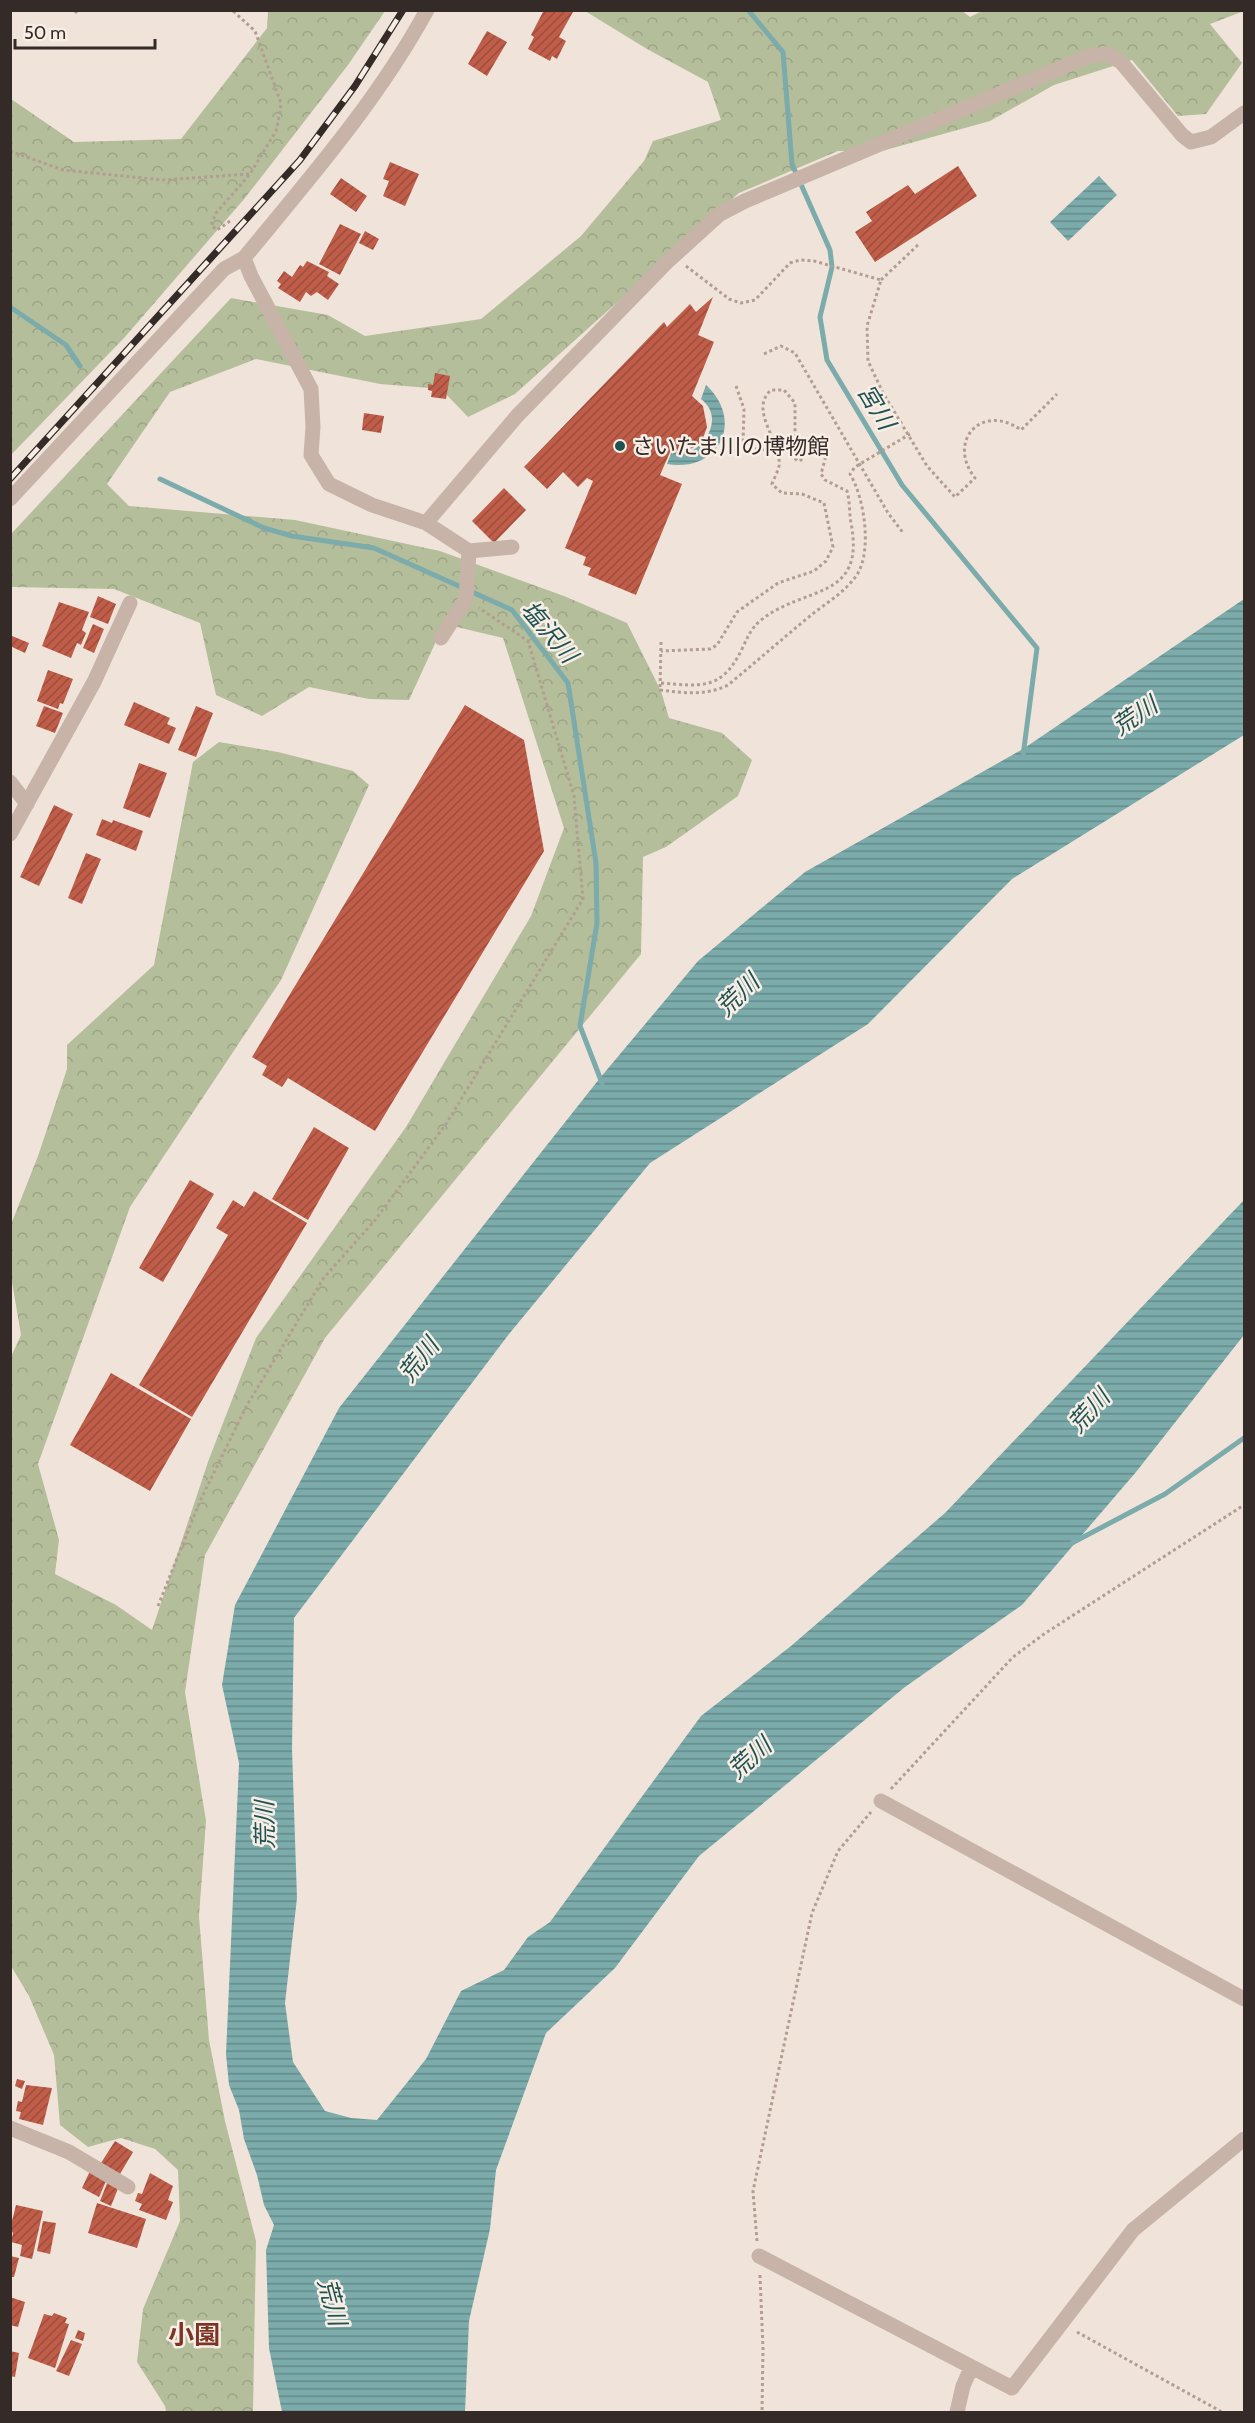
<svg xmlns="http://www.w3.org/2000/svg" width="1255" height="2423" font-family="Cabin,'Noto Sans JP',sans-serif">
  <style>
    .forest { fill: url(#forest-crowns) }
    .water { fill: url(#water-rules) }
    .lines { fill: none; stroke-linecap: round; stroke-linejoin: round }
    .stream { stroke: #7babaa; stroke-width: 5 }
    .building { fill: url(#building-hatch) }
    .path { stroke: #b39d91; stroke-width: 3; stroke-dasharray: 3 3; stroke-linecap: butt }
    .minor { stroke: #c7b3a7; stroke-width: 15 }
    .rail-casing { stroke: #342a27; stroke-width: 7 }
    .rail { stroke: #f8eee6; stroke-width: 4.5; stroke-dasharray: 14; stroke-linecap: butt }
    .poi-dot { fill: #1f5352; stroke: #f8eee6; stroke-width: 2 }
    .labels { text-anchor: middle; stroke-width: 5; stroke-linejoin: round; paint-order: stroke }
    .poi-label { font-size: 22px; fill: #342a27; stroke: #f8eee6; text-anchor: start }
    .water-label { font-size: 24px; font-style: italic; fill: #1f5352; stroke: #f8eee6 }
    .quarter-label { font-size: 26px; font-weight: bold; fill: #7e3425; stroke: #f8eee6 }
  </style>
  <defs>
    <pattern id="forest-crowns" width="20" height="18" patternUnits="userSpaceOnUse" patternTransform="scale(1.5)"><rect width="20" height="18" fill="#b5be9b"/><path d="M2 6a3 3 0 1 1 6 0M12 15a3 3 0 1 1 6 0" fill="none" stroke="#9ca386"/></pattern>
    <pattern id="water-rules" width="6" height="5" patternUnits="userSpaceOnUse" patternTransform="scale(1.5)"><rect width="6" height="5" fill="#7babaa"/><path d="M0 2.5h6" fill="none" stroke="#668b8a"/></pattern>
    <pattern id="building-hatch" width="6" height="6" patternUnits="userSpaceOnUse" patternTransform="scale(1.5)"><rect width="6" height="6" fill="#bf5d49"/><path d="M-1 1l2-2M0 6l6-6M5 7l2-2" fill="none" stroke="#9c4d3d"/></pattern>
  </defs>
  <rect width="100%" height="100%" fill="#f0e4da"/>
  <path class="forest" d="M961 10 970 17 984 10 1244 11 1210 24 1242 63 1206 114 1178 116 1132 60 1054 85 990 121 882 151H838L739 193 515 394 468 417 441 389 380 384 256 359 170 392 107 484 129 506 295 520 440 551 564 596 627 623 661 691 669 718 722 733 752 760 738 796 666 847 643 857 641 954 325 1338 205 1555 185 1692 206 1821 199 1916 209 2040 225 2121 256 2241 253 2412H166L165 2406 137 2362 143 2309 180 2221 178 2170 155 2149 121 2138 88 2147 60 2125 54 2055 29 1996 11 1966 10 1359 21 1335 11 1276 10 1227 38 1156 67 1069V1045L154 965 193 762 219 742 278 752 353 771 369 785 281 980 130 1207 38 1464 59 1540 55 1574 116 1605 152 1630 209 1459 256 1338 406 1127 531 916 564 828 503 638 444 624 409 700 369 699 309 687 262 716 216 695 200 623 114 589 11 587V534L231 298 328 315 365 336 481 319 581 236 644 161 653 141 721 120 708 82 647 49 585 11Z
    M268 11H385L348 65 245 198 125 337 11 455V99L74 142 181 139 267 28Z"/>
  <path class="water" d="M1099 176 1117 195 1068 241 1050 222Z
    M706 385C745 421 719 473 667 464L672 451 690 452C710 442 722 415 701 399Z
    M1244 599V735L1012 879 868 1024 650 1163 509 1334 294 1618 292 1749 297 1898 285 2003 293 2062 325 2111 351 2118 377 2120 426 2059 461 1991 504 1970 528 1937 550 1922 701 1716 791 1646 945 1513 1244 1200V1335L1136 1472 1022 1605 905 1687 699 1856 615 1968 546 2033 496 2170 490 2229 469 2321 465 2412H282L269 2348 266 2250 274 2225 264 2205 257 2175 244 2139 239 2110 229 2085 226 2054 239 1763 222 1685 235 1605 339 1408 600 1078 698 961 805 872 1023 749Z"/>
  <g class="lines">
    <path class="stream" d="M748 10 783 52 792 164 830 250 832 267 820 317 827 360 902 485 1037 648 1023 756
      M10 307 66 345 80 366
      M160 479 264 528 292 536 374 548 512 610 568 683 596 863 597 923 580 1026 602 1083
      M1072 1543 1165 1494 1244 1438"/>
  </g>
  <path class="building" d="M544 10 573 12 559 37 566 41 557 59 552 56 550 61 528 49 534 37 531 35Z
    M487 31 507 42 487 76 468 64Z
    M390 162 419 174 405 206 383 196 389 181 383 179Z
    M958 166 977 196 875 262 855 232 872 221 866 212 908 185 915 194Z
    M341 178 367 196 356 212 330 194Z
    M340 224 361 234 340 275 319 264Z
    M365 231 379 239 373 250 359 243Z
    M307 261 329 272 327 276 339 284 328 300 317 292 311 296 306 292 300 302 278 288 281 284 277 281 284 271 292 277 300 265 303 267Z
    M713 297 698 335 714 342 692 396 703 406 707 427 702 441 693 448 679 451 671 450 660 475 682 484 636 595 588 575 591 568 583 565 586 557 565 548 593 481 587 478 578 487 563 472 547 489 524 467 664 322 667 327 690 304 696 312Z
    M435 373 450 376 446 399 431 397 432 391 428 390V384L433 385Z
    M364 413 384 416 381 433 362 430Z
    M504 488 526 510 494 543 472 521Z
    M98 596 116 604 108 624 90 617Z
    M59 602 89 612 82 630 86 633 81 645 77 643 71 658 42 646Z
    M93 624 104 629 94 653 83 648Z
    M12 636 29 643 25 653 10 646Z
    M48 670 73 679 63 704 60 703 58 709 37 701Z
    M134 702 170 718 167 724 176 728 169 744 124 725Z
    M465 705 524 740 544 851 375 1131 288 1078 282 1087 262 1075 267 1066 252 1057Z
    M44 706 63 713 55 733 36 726Z
    M196 706 213 713 196 757 178 750Z
    M139 763 167 773 150 818 123 808Z
    M54 805 73 814 39 886 20 877Z
    M102 819 112 823 113 820 143 831 136 851 96 835Z
    M86 853 101 859 82 904 68 898Z
    M314 1127 349 1148 308 1220 272 1199Z
    M190 1180 214 1194 163 1282 139 1268Z
    M254 1191 307 1223 192 1417 139 1385 228 1235 216 1228 233 1200 244 1207Z
    M111 1373 191 1419 150 1491 70 1445Z
    M17 2079 25 2081 22 2089 15 2086Z
    M26 2085 52 2088 43 2125 19 2119 21 2112 16 2111 18 2101 22 2102Z
    M115 2141 133 2152 120 2174 101 2163Z
    M90 2171 107 2179 99 2197 82 2188Z
    M150 2173 173 2186 168 2200 173 2202 166 2220 139 2210 142 2204 135 2201 138 2193 142 2194Z
    M108 2181 119 2186 111 2206 100 2201Z
    M97 2203 146 2219 137 2248 88 2233Z
    M16 2205 43 2211 32 2259 20 2256 22 2245 11 2242 13 2233 10 2229Z
    M43 2221 56 2223 50 2254 37 2251Z
    M10 2256 19 2258 14 2277H10Z
    M10 2297 25 2302 18 2327 10 2325Z
    M54 2313 67 2318 65 2323 69 2324 55 2368 28 2358 44 2314 52 2316Z
    M78 2330 85 2333 83 2341 75 2338Z
    M71 2340 82 2344 69 2376 56 2371Z
    M10 2351 19 2353 15 2377 10 2376Z"/>
  <g class="lines">
    <path class="path" d="M75 13 78 10
      M10 151 63 170 163 180 250 174
      M230 221 217 230 211 225 216 213 250 174 276 131 280 112 281 103 255 31 232 10
      M686 266 729 299 741 303 755 300 790 263 800 260 814 261 881 280 867 326 868 361 883 393 927 466 955 497 975 478C946 441 982 402 1021 430L1057 394
      M881 280 919 244
      M764 354 781 346 795 353 888 513 904 534
      M736 386 744 409 743 442 747 447 754 449 776 450
      M661 642 660 690C684 693 706 696 728 685 756 662 782 639 810 616 826 603 847 591 858 573 872 548 864 497 850 474L855 467 910 434
      M661 683C700 686 721 691 741 651 747 639 750 629 761 620 805 585 866 601 851 523 849 512 850 501 847 491L825 480 821 474 827 452 823 447 817 445 805 453 801 460 797 461 795 458V403L784 390H771C748 411 782 441 779 466 778 472 774 478 772 484L782 493 802 494 824 503 833 547 826 561 814 571 778 583 737 612 717 645 710 649 661 651
      M158 1606 200 1501 246 1407 323 1279 376 1219 446 1124 583 899 574 796 528 641 479 608
      M891 1789 1013 1657 1044 1634 1244 1505
      M757 2241 753 2191 812 1913 838 1851 871 1812
      M760 2275 763 2349 762 2412
      M1077 2332 1222 2412"/>
    <path class="minor" d="M244 258 251 276 311 389 313 427 311 455 329 484 372 505 426 523 517 416 667 262 720 214 745 201 1089 56 1107 54 1121 62 1182 135 1191 142 1211 137 1244 113
      M10 499 224 269 244 258C309 179 378 100 427 10
      M426 523 469 551 512 547
      M441 638 466 599 469 551
      M10 782 27 804
      M10 834 94 682 130 603
      M881 1801 1244 1999
      M10 2128 69 2152 128 2187
      M759 2256 1012 2388 1133 2230 1244 2139
      M957 2412 963 2386 971 2368"/>
    <g class="rail-casing">
      <path id="rail" d="M10 479 300 160 355 86 403 10"/>
    </g>
    <use href="#rail" class="rail"/>
  </g>
  <circle class="poi-dot" cx="620" cy="446" r="6"/>
  <g class="labels">
    <g class="poi-label">
      <text x="632" y="454">さいたま川の博物館</text>
    </g>
    <g class="water-label">
      <text transform="translate(876 407) rotate(59)" y="8">宮川</text>
      <text transform="translate(549 632) rotate(50)" y="8">塩沢川</text>
      <text transform="translate(1135 716) rotate(-34)" y="8">荒川</text>
      <text transform="translate(738 995) rotate(-44)" y="8">荒川</text>
      <text transform="translate(419 1360) rotate(-52)" y="8">荒川</text>
      <text transform="translate(1089 1411) rotate(-48)" y="8">荒川</text>
      <text transform="translate(750 1758) rotate(-42)" y="8">荒川</text>
      <text transform="translate(265 1825) rotate(-91)" y="8">荒川</text>
      <text transform="translate(332 2302) rotate(75)" y="8">荒川</text>
    </g>
    <g class="quarter-label">
      <text x="194" y="2344">小園</text>
    </g>
  </g>
  <rect width="1255" height="2423" fill="none" stroke="#342a27" stroke-width="24"/>
  <path d="M15 39v9h140v-9" fill="none" stroke="#342a27" stroke-width="3"/>
  <text x="24" y="39" font-size="18" fill="#342a27" stroke="#f8eee6" stroke-width="4.5" paint-order="stroke">50 m</text>
</svg>
